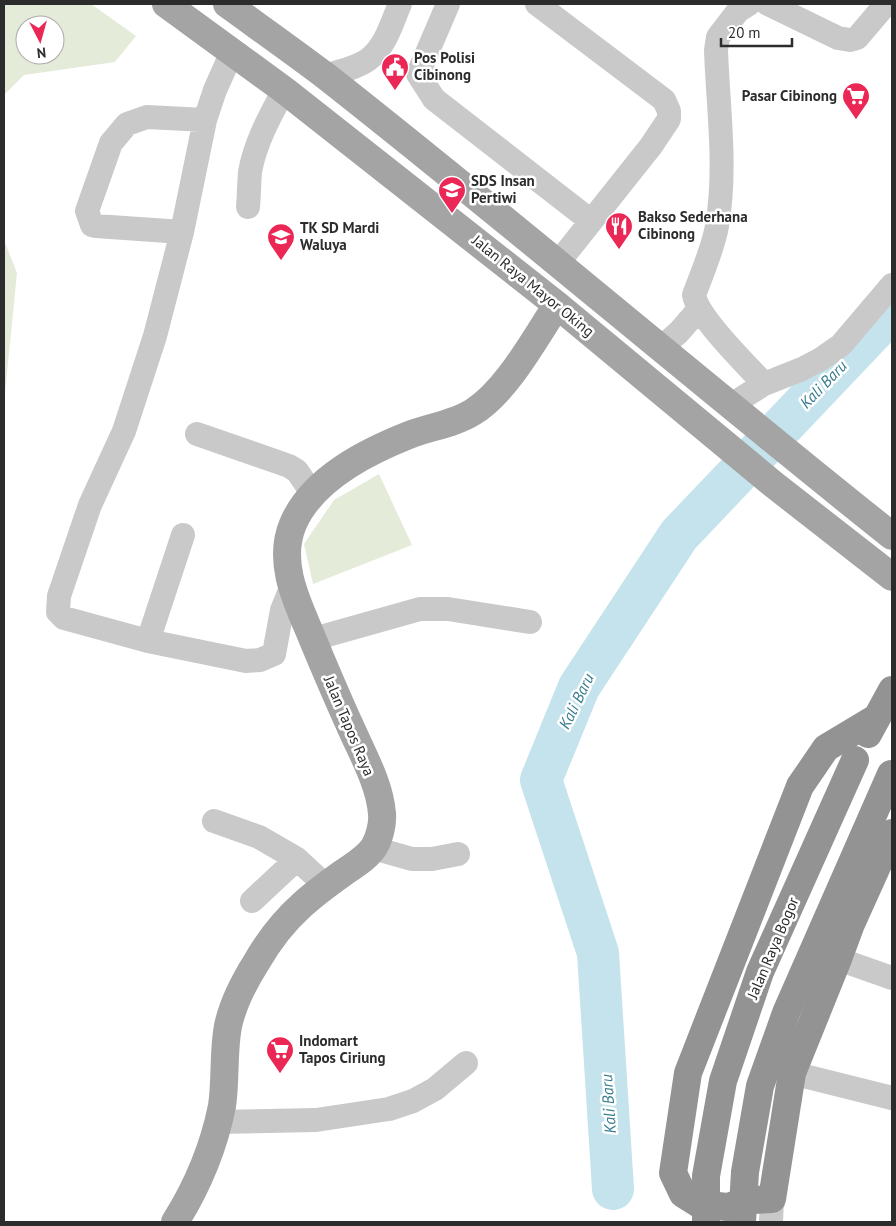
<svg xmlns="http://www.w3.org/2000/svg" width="896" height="1226" font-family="'PT Sans',sans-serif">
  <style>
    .green { fill: #e5ebd9; fill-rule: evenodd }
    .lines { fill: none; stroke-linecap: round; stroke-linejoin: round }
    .river { stroke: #c4e3ec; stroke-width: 42 }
    .minor { stroke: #c9c9c9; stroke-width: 24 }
    .major { stroke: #a4a4a4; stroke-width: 28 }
    .highway { stroke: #939393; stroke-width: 28 }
    .highway-bridge { stroke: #939393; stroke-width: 28 }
    .labels { text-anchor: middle; stroke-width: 5; stroke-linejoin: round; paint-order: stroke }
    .poi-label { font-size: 15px; font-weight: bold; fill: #2c2c2c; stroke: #fff; text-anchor: start }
    .street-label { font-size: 15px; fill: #2c2c2c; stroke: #fff }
    .water-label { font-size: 16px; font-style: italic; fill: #387c90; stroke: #fff }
  </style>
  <rect width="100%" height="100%" fill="#fff"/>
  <path class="green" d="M4 4H91L136 36 115 62 24 75 4 95ZM25 25H55V55H25Z
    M4 240 17 273 4 403Z
    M379 474 412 545 313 584 304 544 334 500Z"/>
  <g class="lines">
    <path class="river" d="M613 1189 598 953 541 780 579 687 679 535 892 311"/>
    <path class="minor" d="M448 4 418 74 434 99 591 221
      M537 4 664 100 669 111V119L651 146 558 263
      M749 4 738 11 718 37 716 50C718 108 727 168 717 226 713 249 702 273 694 295 698 318 747 365 764 384
      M768 4 838 38 850 40 857 38 886 4
      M232 52 215 90 205 120 182 232 155 336 124 431 90 505 59 596 58 612 64 618 148 641 246 661 260 660 274 654 282 610 291 588
      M325 76C340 71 357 68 369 59 386 46 392 22 400 4
      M248 207C249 196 249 184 250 172 255 143 270 116 284 90
      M182 232 96 226 92 225 87 211 111 143 127 124 147 117 205 120
      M661 348 679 332 699 309
      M731 405 764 384 802 369 821 359 841 345 892 285
      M197 434 289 466 297 471 312 493
      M311 637 324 636 420 609H448L530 622
      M148 641 183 535
      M214 821 259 837 297 859 325 885
      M373 848 412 859H432L458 854
      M252 901 297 859
      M838 959 892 978
      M792 1073 892 1098
      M218 1122 316 1120 389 1109 413 1101 435 1089 466 1063
      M771 1222 772 1199"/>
    <path class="major" d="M166 4 284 90 557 305 773 484 892 577
      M227 4C260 28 294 52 327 77 518 227 702 385 892 536
      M175 1222C197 1187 214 1146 222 1106 226 1079 223 1052 228 1026 233 1003 244 982 256 963 268 942 284 921 302 905 315 893 329 883 343 873 353 866 367 858 374 847 379 839 383 824 382 814 380 785 363 755 351 728 336 695 322 662 308 628 294 596 278 559 293 524 312 479 366 452 409 435 429 427 454 424 473 412 507 391 535 338 557 305"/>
    <path class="highway" d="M876 718 826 748 800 786 688 1073 673 1173 683 1194 699 1204 727 1207 753 1200 772 1199 792 1073 838 959 851 924 892 833
      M868 734 892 690"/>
    <path class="highway-bridge" d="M706 1222V1176L723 1081 760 972 855 760
      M742 1222 745 1172 760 1086 786 1013 891 774"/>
  </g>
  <defs>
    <g id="civic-pin" transform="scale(1.4375)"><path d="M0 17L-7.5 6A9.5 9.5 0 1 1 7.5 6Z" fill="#ea2755" stroke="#fff"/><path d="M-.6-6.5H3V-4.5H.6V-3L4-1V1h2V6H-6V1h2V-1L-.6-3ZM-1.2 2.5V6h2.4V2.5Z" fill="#fff"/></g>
    <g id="supermarket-pin" transform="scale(1.4375)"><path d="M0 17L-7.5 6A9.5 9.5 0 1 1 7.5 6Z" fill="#ea2755" stroke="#fff"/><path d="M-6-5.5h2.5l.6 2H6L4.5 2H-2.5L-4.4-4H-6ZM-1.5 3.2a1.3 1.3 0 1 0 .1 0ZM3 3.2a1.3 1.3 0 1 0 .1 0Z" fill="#fff"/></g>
    <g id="school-pin" transform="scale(1.4375)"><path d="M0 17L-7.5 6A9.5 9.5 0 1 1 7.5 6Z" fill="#ea2755" stroke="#fff"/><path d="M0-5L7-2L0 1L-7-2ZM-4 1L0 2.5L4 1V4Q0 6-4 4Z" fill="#fff"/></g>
    <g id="restaurant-pin" transform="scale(1.4375)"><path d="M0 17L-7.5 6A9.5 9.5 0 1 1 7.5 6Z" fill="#ea2755" stroke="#fff"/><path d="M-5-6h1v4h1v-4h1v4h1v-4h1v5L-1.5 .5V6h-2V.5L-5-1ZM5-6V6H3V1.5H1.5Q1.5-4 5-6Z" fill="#fff"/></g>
  </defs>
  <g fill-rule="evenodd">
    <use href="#civic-pin" x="395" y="67"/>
    <use href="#supermarket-pin" x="856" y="96"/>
    <use href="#school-pin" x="452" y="190"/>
    <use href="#restaurant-pin" x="619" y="226"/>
    <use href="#school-pin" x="281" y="237"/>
    <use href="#supermarket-pin" x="280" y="1050"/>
  </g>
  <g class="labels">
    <g class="poi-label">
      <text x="414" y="63">Pos Polisi<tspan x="414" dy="17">Cibinong</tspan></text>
      <text x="837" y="101" text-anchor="end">Pasar Cibinong</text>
      <text x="471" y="186">SDS Insan<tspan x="471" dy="17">Pertiwi</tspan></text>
      <text x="638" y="222">Bakso Sederhana<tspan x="638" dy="17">Cibinong</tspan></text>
      <text x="300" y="233">TK SD Mardi<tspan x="300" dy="17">Waluya</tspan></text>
      <text x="299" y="1046">Indomart<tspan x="299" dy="17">Tapos Ciriung</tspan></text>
    </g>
    <g class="street-label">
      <text transform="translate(533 286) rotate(39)" y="5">Jalan Raya Mayor Oking</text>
      <text transform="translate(349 726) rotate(67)" y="5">Jalan Tapos Raya</text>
      <text transform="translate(773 948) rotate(-67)" y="5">Jalan Raya Bogor</text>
    </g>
    <g class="water-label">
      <text transform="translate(823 384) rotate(-46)" y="6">Kali Baru</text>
      <text transform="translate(576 701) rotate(-64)" y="6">Kali Baru</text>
      <text transform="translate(608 1104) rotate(-94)" y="6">Kali Baru</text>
    </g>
  </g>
  <rect width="896" height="1226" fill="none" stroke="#2c2c2c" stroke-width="10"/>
  <g transform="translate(40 40) rotate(174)"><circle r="24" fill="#ffffff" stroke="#ababab"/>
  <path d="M0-4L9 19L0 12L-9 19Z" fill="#ea2755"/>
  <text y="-8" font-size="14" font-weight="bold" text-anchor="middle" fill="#2c2c2c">N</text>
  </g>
  <path d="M721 38v8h71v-8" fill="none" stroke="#2c2c2c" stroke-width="2.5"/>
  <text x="728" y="38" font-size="15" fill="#2c2c2c" stroke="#ffffff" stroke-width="4" paint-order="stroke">20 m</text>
</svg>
